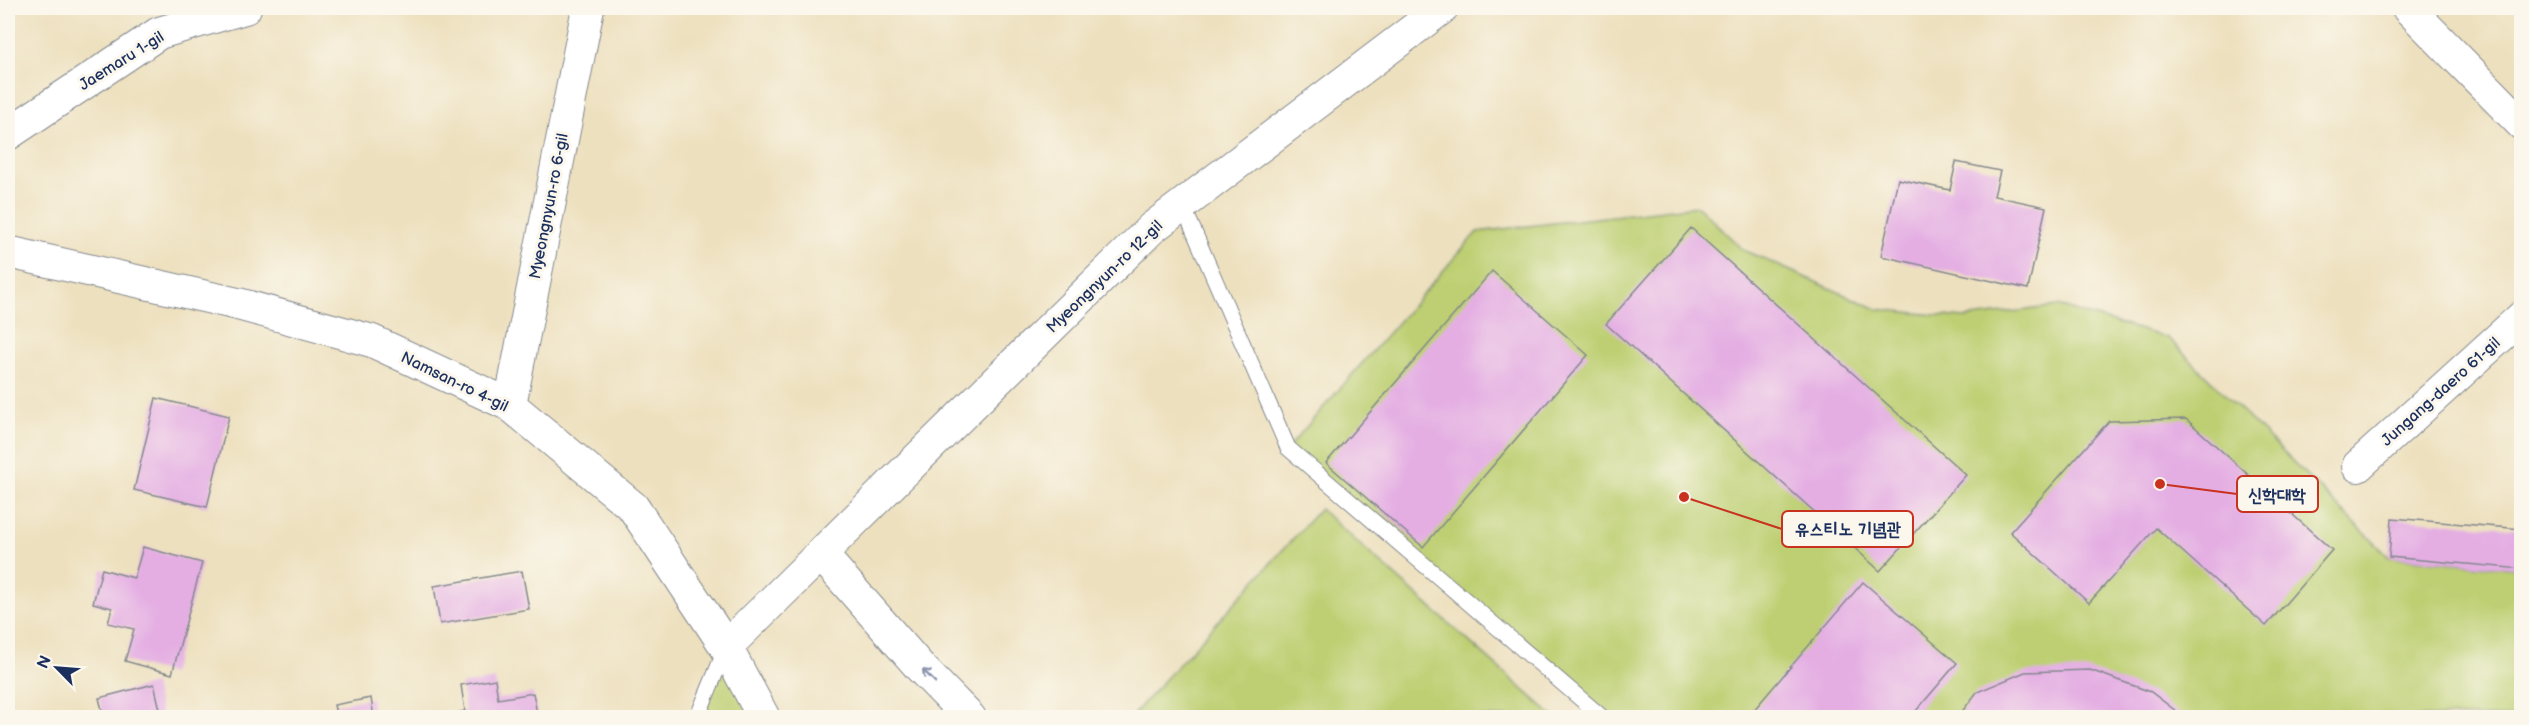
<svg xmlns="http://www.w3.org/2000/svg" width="2529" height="725" font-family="'Balsamiq Sans','Poor Story',sans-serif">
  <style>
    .green { fill: #bdcf72; stroke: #6c7f68; stroke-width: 1.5 }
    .building { fill: #e4aee3 }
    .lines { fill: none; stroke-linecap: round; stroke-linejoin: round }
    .service-casing { stroke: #84888e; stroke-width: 17 }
    .minor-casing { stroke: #84888e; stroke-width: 34 }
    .service { stroke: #fff; stroke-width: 15 }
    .minor { stroke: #fff; stroke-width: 32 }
    .oneway { stroke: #8d97ae }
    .labels { text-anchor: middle; stroke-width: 6; stroke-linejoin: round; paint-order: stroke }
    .street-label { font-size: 16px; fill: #1b2f5e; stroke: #fbf7ec }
    .leader { fill: none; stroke: #c8321e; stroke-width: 2 }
    .callout-dot { fill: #c8321e; stroke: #fbf7ec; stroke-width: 2 }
    .callout { fill: #fbf7ec; stroke: #c8321e; stroke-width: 2 }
    .callout-label { font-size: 18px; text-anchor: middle; font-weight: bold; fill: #1b2f5e }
  </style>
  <rect width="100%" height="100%" fill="#fbf7ec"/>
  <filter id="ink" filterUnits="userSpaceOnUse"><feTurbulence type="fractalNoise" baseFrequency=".0167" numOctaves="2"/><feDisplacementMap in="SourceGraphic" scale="12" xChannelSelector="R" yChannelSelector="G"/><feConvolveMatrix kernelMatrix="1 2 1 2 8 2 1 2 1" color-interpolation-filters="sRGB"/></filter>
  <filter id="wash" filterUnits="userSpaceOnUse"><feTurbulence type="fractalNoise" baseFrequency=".008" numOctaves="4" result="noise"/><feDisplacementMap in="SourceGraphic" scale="24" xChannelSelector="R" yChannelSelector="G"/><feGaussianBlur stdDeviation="1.35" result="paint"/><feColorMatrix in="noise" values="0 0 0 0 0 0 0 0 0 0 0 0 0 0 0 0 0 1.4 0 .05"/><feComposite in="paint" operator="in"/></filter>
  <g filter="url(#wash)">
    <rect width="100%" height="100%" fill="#ede0be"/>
    <path class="green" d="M1698 206 1743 250 1877 309 1964 318 2058 306 2168 338 2389 557 2521 569V717H1603L1288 448 1477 232Z
      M1320 509 1554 717H1131Z
      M726 647 764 717H697Z"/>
    <g id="blocks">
      <path class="building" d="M1956 162 2000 171 1994 196 2046 207 2028 289 1881 256 1898 179 1950 190Z
        M1691 228 1966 475 1880 571 1606 324Z
        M1492 271 1588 355 1423 547 1326 463Z
        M156 398 229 416 207 507 134 490Z
        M2186 419 2332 550 2266 626 2156 528 2089 603 2010 532 2109 421Z
        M2392 518 2522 529V569L2389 557Z
        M143 547 202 563 172 674 125 661 134 629 108 623 112 608 93 603 102 569 134 578Z
        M522 571 529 609 440 624 434 586Z
        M1863 582 1957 663 1910 718H1747Z
        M2090 670 2151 692 2185 718H1957L1977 692 2025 672Z
        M495 679 498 699 533 693 538 718H435L465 711 461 685Z
        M154 684 162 718H104L99 698Z
        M371 698 374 718H337L334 705Z"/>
    </g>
  </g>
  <g filter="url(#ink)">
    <use href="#blocks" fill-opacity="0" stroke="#84888e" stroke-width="1.5"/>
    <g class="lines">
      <g class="service-casing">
        <path id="service" d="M1182 204 1288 448 1603 718
          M697 718 726 648"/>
      </g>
      <g class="minor-casing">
        <path id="minor" d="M2408 8 2522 124
          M8 134 159 33 245 8
          M8 252 238 304 372 341 510 405 633 507 726 647 764 718
          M510 405 588 8
          M2358 466 2522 317
          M821 554 920 667 970 718
          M726 647 1152 228 1442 8"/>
      </g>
      <use href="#service" class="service"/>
      <use href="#minor" class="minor"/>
    </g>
    <defs><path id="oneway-shaft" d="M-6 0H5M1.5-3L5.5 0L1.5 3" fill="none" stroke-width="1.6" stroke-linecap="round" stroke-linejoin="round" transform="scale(1.5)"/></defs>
    <use class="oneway" href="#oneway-shaft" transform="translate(929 676) rotate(-135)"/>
  </g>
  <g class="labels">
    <g class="street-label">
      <text transform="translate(121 60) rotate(-32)" y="6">Jaemaru 1-gil</text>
      <text transform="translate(548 206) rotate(-79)" y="6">Myeongnyun-ro 6-gil</text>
      <text transform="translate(1104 276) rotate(-44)" y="6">Myeongnyun-ro 12-gil</text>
      <text transform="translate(455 381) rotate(26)" y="6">Namsan-ro 4-gil</text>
      <text transform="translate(2440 391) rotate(-42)" y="6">Jungang-daero 61-gil</text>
    </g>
  </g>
  <path class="leader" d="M2160 484L2237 494M1684 497L1782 529"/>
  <g class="callout-dot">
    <circle cx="2160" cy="484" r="6"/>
    <circle cx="1684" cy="497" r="6"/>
  </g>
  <g class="callout">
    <rect x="2237" y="476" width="81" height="36" rx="6"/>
    <rect x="1782" y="511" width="131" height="36" rx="6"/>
  </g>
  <g class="callout-label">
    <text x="2277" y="501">신학대학</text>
    <text x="1848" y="535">유스티노 기념관</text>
  </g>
  <rect width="2529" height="725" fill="none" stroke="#fbf7ec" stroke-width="30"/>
  <g transform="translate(57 668) rotate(295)" stroke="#fbf7ec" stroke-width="4.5" paint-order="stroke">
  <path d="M0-4.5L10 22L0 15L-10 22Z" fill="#1b2f5e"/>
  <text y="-9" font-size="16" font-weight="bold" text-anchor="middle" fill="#1b2f5e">N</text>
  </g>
</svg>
